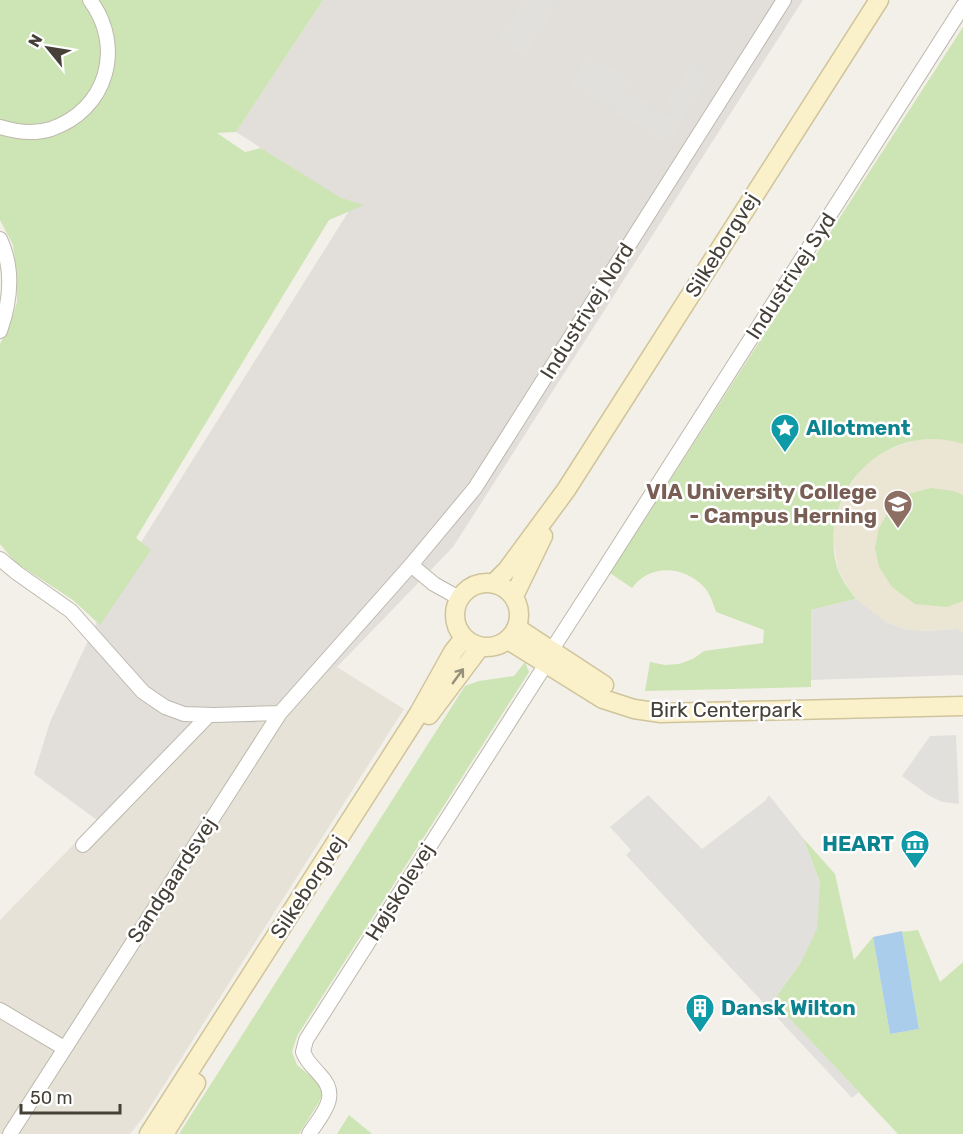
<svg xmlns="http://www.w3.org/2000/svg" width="963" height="1134" font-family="Rubik,sans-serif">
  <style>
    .residential { fill: #e6e2d7 }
    .industrial { fill: #e2dfda }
    .education { fill: #ebe5d4 }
    .green { fill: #cde4b4 }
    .parking { fill: #e2e0dd }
    .water { fill: #aacdeb }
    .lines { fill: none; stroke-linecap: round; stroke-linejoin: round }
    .street-casing { stroke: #beb8ac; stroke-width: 16 }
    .secondary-casing { stroke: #cfc49b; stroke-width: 21 }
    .street { stroke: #fff; stroke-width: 14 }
    .secondary { stroke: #faf1cb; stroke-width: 18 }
    .oneway { stroke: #97907a }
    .labels { text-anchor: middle; stroke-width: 5; stroke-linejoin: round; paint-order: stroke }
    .street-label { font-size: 21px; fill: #464138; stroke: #fff }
    .culture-label { font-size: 21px; font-weight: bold; fill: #0d838f; stroke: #fff; text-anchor: start }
    .education-label { font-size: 21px; font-weight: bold; fill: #785e54; stroke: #fff; text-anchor: end }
  </style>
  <rect width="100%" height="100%" fill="#f3f0e9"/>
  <path class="residential" d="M337 667 404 709 145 1115 130 1134H0V920L192 723 256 724Z"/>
  <path class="industrial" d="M323 0H803L453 547 337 667 256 724 192 723 97 820 34 774 50 722 113 587 352 206 236 132Z"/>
  <path class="education" d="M937 438 953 441 963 444V632L957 629 922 631 904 629 886 622 856 599 848 588 838 569 833 540 834 521 841 499 860 471 873 459 889 449 919 439Z"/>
  <path class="green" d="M0 0H323L236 132 217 133 245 152 261 148 341 198 364 205 329 220 136 538 151 550 100 625 73 600 15 562 0 544V344L10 324 17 302V275L13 245 0 220Z
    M963 27V444C887 419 816 491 837 567 841 579 849 590 856 599L811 610V687L645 691 650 662 665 665 679 664 693 659 704 651 763 643 764 630 716 612C713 603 710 593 703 586 688 570 661 564 642 578 638 581 635 584 632 588L610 573Z
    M931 488 953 491 963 495V601L947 607 915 604 892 587 879 567 875 548 879 528 891 507 908 494Z
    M525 662 529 672 297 1036 292 1052 297 1065 320 1084 324 1091 319 1102 299 1134H179L465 686 479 681 514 676Z
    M803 838 835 874 854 960 873 937 890 1034 919 1029 902 932 918 930 940 982 963 962V1134H898L773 1001 801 962 820 883Z
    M349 1115 372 1134H337Z"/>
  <path class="parking" d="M523 0H561L524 57 498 39Z
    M589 54 633 81 627 90 668 116 674 107 667 102 693 61 712 73 667 144 570 84Z
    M856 599 886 622 904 629 922 631 957 629 963 632V675L811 680V610Z
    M956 735 959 804 942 802 928 795 902 776 930 736Z
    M648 795 702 849 765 801 769 795 803 838 820 883 817 929 801 962 773 1001 859 1092 852 1098 626 855 631 850 610 827Z"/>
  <path class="water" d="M902 931 919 1029 890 1034 873 937Z"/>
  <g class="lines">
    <g class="street-casing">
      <path id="street" d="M0 127C16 132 35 134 51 129 107 110 125 47 90 0
        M0 239C14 269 11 300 0 331
        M0 559 17 573 71 611 143 692 165 707 184 714 214 715 280 713
        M411 565 434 584 459 598
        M83 845 209 715
        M0 1010 64 1048
        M10 1134 280 713 411 565 475 488 784 0
        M309 1134C322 1114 341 1096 320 1075 312 1065 308 1064 303 1052L306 1040 546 664 551 651 602 572 963 6"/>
    </g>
    <g class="secondary-casing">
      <path id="secondary" d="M455 615a32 32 0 1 1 64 0a32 32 0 1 1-64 0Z
        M494 583 507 570 566 490 879 0
        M514 596 543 536
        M517 628 604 685
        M508 640 603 699 634 709 661 713 963 706
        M429 715 480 647
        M149 1134 419 713 453 652 464 638
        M164 1134 196 1083"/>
    </g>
    <use href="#street" class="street"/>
    <use href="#secondary" class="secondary"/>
  </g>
  <defs><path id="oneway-shaft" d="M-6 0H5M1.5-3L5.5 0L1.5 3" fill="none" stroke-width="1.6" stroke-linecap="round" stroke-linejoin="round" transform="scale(1.5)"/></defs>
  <use class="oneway" href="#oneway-shaft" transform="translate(458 676) rotate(-54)"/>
  <defs>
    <g id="sight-pin" transform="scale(1.5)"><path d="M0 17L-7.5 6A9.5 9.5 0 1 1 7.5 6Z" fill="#0f9aa8" stroke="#fff"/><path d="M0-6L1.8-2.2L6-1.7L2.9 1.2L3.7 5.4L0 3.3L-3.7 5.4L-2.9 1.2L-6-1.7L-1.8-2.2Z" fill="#fff"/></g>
    <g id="university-pin" transform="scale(1.5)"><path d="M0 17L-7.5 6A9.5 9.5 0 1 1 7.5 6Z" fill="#8d6e63" stroke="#fff"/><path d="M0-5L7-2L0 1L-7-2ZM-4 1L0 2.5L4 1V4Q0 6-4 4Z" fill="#fff"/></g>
    <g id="museum-pin" transform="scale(1.5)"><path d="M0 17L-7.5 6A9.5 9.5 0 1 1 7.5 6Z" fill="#0f9aa8" stroke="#fff"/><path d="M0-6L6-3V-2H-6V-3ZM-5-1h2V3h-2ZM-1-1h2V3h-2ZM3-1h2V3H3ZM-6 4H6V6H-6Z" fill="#fff"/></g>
    <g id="building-pin" transform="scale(1.5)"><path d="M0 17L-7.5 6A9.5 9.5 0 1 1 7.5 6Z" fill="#0f9aa8" stroke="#fff"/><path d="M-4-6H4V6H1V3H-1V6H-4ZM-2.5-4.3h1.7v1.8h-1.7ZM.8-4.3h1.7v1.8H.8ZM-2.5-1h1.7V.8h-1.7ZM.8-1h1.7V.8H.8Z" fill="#fff"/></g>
  </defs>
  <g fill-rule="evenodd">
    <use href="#sight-pin" x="785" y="428"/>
    <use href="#university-pin" x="898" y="504"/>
    <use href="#museum-pin" x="915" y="844"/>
    <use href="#building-pin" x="700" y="1008"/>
  </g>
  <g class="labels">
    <g class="street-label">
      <text transform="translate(722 245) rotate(-58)" y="7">Silkeborgvej</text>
      <text transform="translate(791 276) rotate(-57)" y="7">Industrivej Syd</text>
      <text transform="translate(587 311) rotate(-58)" y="7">Industrivej Nord</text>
      <text x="726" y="717">Birk Centerpark</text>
      <text transform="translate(172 880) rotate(-57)" y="7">Sandgaardsvej</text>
      <text transform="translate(308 887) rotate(-57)" y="7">Silkeborgvej</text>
      <text transform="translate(400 892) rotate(-58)" y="7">Højskolevej</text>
    </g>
    <g class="culture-label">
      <text x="806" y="435">Allotment</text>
      <text x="894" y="851" text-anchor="end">HEART</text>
      <text x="721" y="1015">Dansk Wilton</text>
    </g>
    <g class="education-label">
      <text x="877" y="499">VIA University College<tspan x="877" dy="24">- Campus Herning</tspan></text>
    </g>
  </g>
  <g transform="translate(48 48) rotate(300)" stroke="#ffffff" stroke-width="4.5" paint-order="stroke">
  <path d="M0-4.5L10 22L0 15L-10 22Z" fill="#464138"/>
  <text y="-9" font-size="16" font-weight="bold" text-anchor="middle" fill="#464138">N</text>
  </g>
  <path d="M21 1104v9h99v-9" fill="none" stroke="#464138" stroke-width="3"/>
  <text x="30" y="1104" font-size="18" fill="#464138" stroke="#ffffff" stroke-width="4.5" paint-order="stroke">50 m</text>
</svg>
